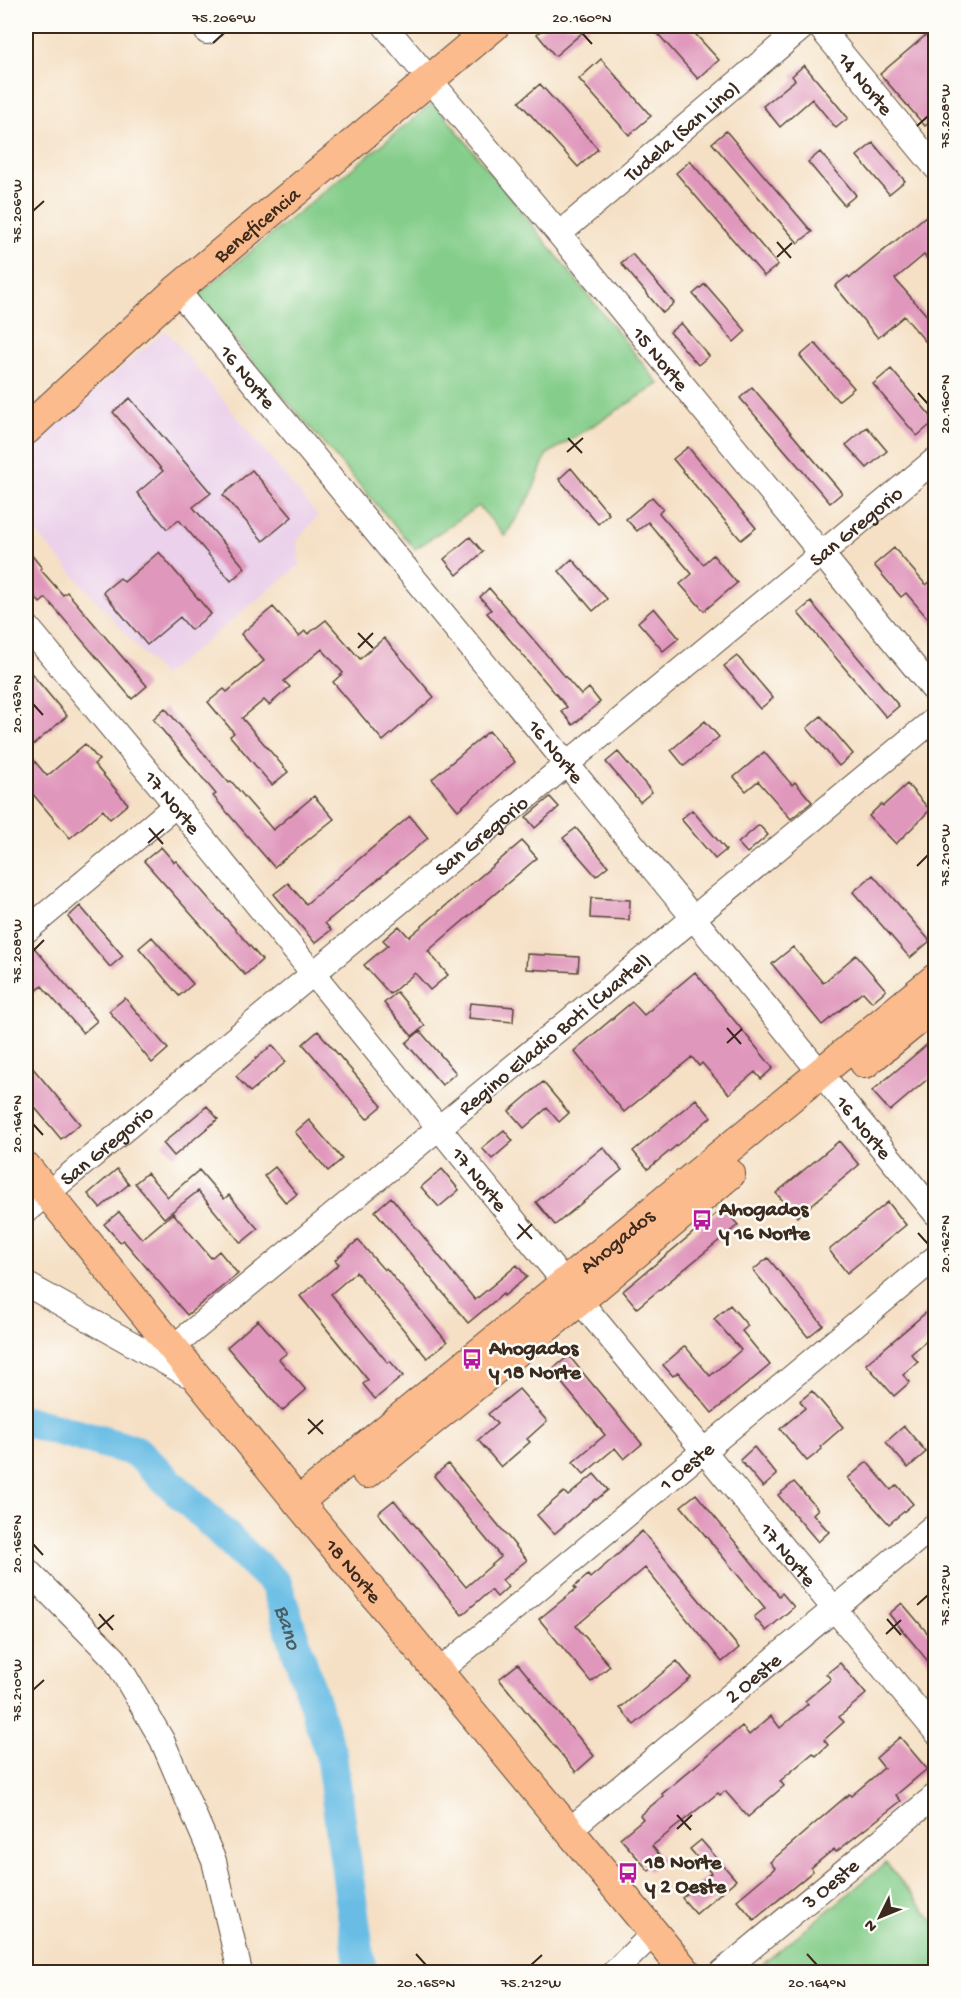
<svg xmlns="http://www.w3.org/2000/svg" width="961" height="1998" font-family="'Gochi Hand',sans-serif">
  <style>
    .built { fill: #ebd1eb }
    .green { fill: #84cd8a; stroke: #607c54; stroke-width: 1.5 }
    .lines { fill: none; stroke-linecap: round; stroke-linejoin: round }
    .river { stroke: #69bde5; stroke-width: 32 }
    .building { fill: #e097bc }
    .minor-casing { stroke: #574537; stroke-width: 26 }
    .major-casing { stroke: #574537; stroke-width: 32 }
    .minor { stroke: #fff; stroke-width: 24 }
    .major { stroke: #fbbb8d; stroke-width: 30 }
    .ticks { fill: none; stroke: #3b2a1e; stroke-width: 2 }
    .labels { text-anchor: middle; stroke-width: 5; stroke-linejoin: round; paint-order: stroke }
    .street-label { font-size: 21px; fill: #3b2a1e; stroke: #fdfcf7 }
    .poi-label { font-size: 21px; font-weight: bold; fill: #3b2a1e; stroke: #fdfcf7; text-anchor: start }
    .water-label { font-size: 22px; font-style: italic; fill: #4b5d64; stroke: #fdfcf7 }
    .neatline { fill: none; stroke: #3b2a1e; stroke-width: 2 }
    .ticks-label { font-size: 15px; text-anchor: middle; fill: #3b2a1e }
  </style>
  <rect width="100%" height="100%" fill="#fdfcf7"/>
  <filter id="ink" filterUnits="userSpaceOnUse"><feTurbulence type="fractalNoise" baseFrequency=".0167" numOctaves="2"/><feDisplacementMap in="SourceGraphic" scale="12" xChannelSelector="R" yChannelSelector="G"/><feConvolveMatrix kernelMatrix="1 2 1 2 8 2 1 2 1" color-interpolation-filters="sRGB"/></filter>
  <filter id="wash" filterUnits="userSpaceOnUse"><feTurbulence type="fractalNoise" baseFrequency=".008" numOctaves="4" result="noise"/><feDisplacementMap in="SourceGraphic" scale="24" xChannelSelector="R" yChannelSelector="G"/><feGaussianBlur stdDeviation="1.35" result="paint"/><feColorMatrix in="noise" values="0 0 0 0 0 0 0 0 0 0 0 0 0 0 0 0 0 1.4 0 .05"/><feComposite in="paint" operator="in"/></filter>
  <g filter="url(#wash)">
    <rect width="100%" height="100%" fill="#f5e0c5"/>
    <path class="built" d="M166 330 318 516 297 540 300 565 163 676 26 521V448Z"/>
    <path class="green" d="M434 102 659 384 546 455 531 495 505 536 479 506 415 549 196 296Z
      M886 1863 935 1923V1972H753Z"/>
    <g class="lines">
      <path class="river" id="s1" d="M26 1421 136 1451 276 1584 331 1755 361 1972"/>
    </g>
    <g id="blocks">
      <path class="building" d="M546 26H590L555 56 537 34Z
        M651 26H688L719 60 698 79Z
        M926 35 936 45V117L925 126 880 74Z
        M601 59 651 116 629 135 579 79Z
        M804 65 848 118 836 128 812 99 780 127 763 106 795 80 792 76Z
        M540 84 598 149 578 167 519 102Z
        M726 131 812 232 798 243 712 143Z
        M873 143 905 181 889 194 857 156Z
        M820 152 856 195 844 205 808 162Z
        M690 161 778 265 764 276 676 173Z
        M926 216 936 228V268L924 255 895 279 936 326V354L904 316 878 338 835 286 848 276 850 278Z
        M632 254 674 303 663 313 621 263Z
        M705 284 746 331 734 342 693 294Z
        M681 323 709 356 698 365 670 332Z
        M815 343 854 388 838 401 800 356Z
        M891 369 935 421 917 436 873 384Z
        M752 387 842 493 830 503 740 398Z
        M130 398 211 493 193 507 245 568 231 581 179 520 167 529 137 493 163 471 113 412Z
        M867 427 887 451 867 468 846 445Z
        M688 447 756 528 741 540 673 459Z
        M571 468 609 514 598 524 559 479Z
        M252 470 292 517 263 541 223 495Z
        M652 497 663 509 659 513 703 564 713 555 737 583 704 611 680 584 692 574 648 522 637 531 626 519Z
        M470 537 483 552 457 575 444 559Z
        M26 548 42 568 40 569 63 595 67 592 147 686 132 699 46 598 40 603 26 586Z
        M894 548 926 585 936 577V628L906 593 901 597 874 565Z
        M159 552 211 614 191 630 180 617 147 645 103 592 120 578 124 582Z
        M572 559 607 599 593 611 559 571Z
        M489 588 581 695 589 688 600 702 573 725 561 711 567 707 487 613 491 610 480 597Z
        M811 602 899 706 886 717 798 613Z
        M273 607 299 636 305 631 308 634 326 620 360 659 384 638 434 697 383 741 333 682 343 673 322 649 284 681 290 687 269 705 264 700 242 718 288 772 272 785 230 736 234 733 208 702 224 689 227 692 264 661 241 634Z
        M654 608 679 638 663 651 638 622Z
        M737 656 773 698 760 709 724 666Z
        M26 667 67 716 26 751 47 776 85 744 99 760 94 764 128 804 110 819 103 810 70 838 26 786Z
        M165 708 229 783 231 781 273 830 314 796 334 819 274 867 213 796 216 794 153 719Z
        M821 716 853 754 839 766 807 728Z
        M705 721 719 737 684 766 671 750Z
        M489 731 515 762 458 810 432 779Z
        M618 752 652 792 640 802 606 762Z
        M764 752 792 785 795 782 812 802 791 819 758 781 746 791 734 777Z
        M907 784 930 810 896 844 869 816 881 804 883 806Z
        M550 797 559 807 535 828 526 817Z
        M692 810 726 850 715 859 681 819Z
        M410 816 428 838 325 923 331 930 315 943 274 894 288 883 306 904Z
        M759 825 768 835 747 853 738 843Z
        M576 828 608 866 596 876 563 838Z
        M522 841 537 858 428 951 448 975 430 990 415 973 390 994 364 965 388 945 383 940 399 926 409 937Z
        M161 847 174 862 176 861 262 960 245 975 144 861Z
        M873 875 930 941 910 958 853 892Z
        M591 898 630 900 629 920 590 918Z
        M80 906 123 956 110 967 68 917Z
        M152 937 193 984 179 996 139 948Z
        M31 944 97 1021 83 1033 42 986 26 1000V945Z
        M793 947 823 983 856 955 886 990 872 1002 863 992 822 1025 772 964Z
        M527 954 579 957 578 972 526 969Z
        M695 972 773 1068 761 1079 755 1072 729 1094 702 1063 699 1066 692 1057 624 1112 574 1051 632 1002 644 1015Z
        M397 992 425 1026 412 1036 384 1003Z
        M125 998 168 1049 152 1063 109 1011Z
        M470 1003 514 1007 513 1022 468 1018Z
        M318 1031 382 1106 367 1119 303 1044Z
        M420 1031 456 1073 442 1085 406 1043Z
        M936 1037V1072L890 1111 872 1091Z
        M272 1045 286 1062 250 1092 236 1076Z
        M26 1060 80 1124 61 1139 26 1097Z
        M543 1082 569 1113 559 1122 547 1108 524 1128 509 1111Z
        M696 1099 711 1117 648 1169 633 1151Z
        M207 1106 218 1119 174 1156 163 1143Z
        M309 1120 342 1159 328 1171 295 1132Z
        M504 1130 513 1141 492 1159 482 1148Z
        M839 1141 859 1165 797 1217 776 1193Z
        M603 1147 622 1170 555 1225 536 1202Z
        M275 1167 297 1194 286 1203 264 1176Z
        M117 1169 129 1184 100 1208 88 1194Z
        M442 1169 459 1190 439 1207 421 1187Z
        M199 1170 224 1199 229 1195 258 1229 241 1243 198 1191 164 1218 135 1183 147 1173 168 1197Z
        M391 1197 475 1300 517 1265 527 1277 504 1296 503 1294 468 1323 375 1211Z
        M888 1202 906 1225 847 1273 829 1250Z
        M723 1208 738 1225 637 1308 623 1291Z
        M119 1212 142 1239 173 1213 211 1258 219 1251 238 1274 187 1315 123 1240 120 1242 104 1224Z
        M358 1240 384 1270 386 1268 447 1342 427 1358 356 1272 331 1294 388 1363 390 1361 403 1376 375 1399 363 1384 368 1380 300 1296 339 1264 335 1260Z
        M768 1258 823 1325 808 1337 753 1270Z
        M936 1304V1333L911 1354 918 1362 903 1375 910 1382 894 1396 866 1364Z
        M730 1305 748 1326 742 1331 770 1365 712 1413 678 1372 673 1376 663 1365 685 1346 710 1376 741 1350 714 1319Z
        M258 1320 287 1353 279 1359 306 1390 282 1411 227 1347Z
        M569 1356 642 1444 624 1459 615 1448 584 1474 573 1462 605 1435 551 1370Z
        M519 1389 547 1421 527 1439 530 1442 501 1467 478 1440 497 1424 488 1414Z
        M812 1391 843 1427 820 1447 822 1449 807 1461 780 1429 805 1408 800 1401Z
        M904 1426 926 1452 908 1468 886 1442Z
        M754 1447 777 1475 763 1487 740 1460Z
        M867 1462 891 1490 897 1485 913 1504 889 1524 848 1478Z
        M448 1464 527 1560 502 1580 508 1587 497 1597 491 1590 462 1615 378 1513 394 1500 466 1587 501 1557 434 1476Z
        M594 1474 608 1490 596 1500 595 1499 554 1534 537 1515 564 1492 568 1496Z
        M794 1482 818 1509 813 1514 829 1532 818 1542 778 1495Z
        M696 1494 779 1596 782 1593 794 1607 766 1631 754 1617 765 1608 681 1506Z
        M642 1531 739 1648 722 1662 645 1568 576 1626 610 1666 591 1682 539 1619 576 1589 574 1587 588 1575 590 1578 623 1550 622 1549Z
        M902 1603 936 1643V1671L889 1614Z
        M677 1661 691 1678 634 1725 620 1708Z
        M840 1663 866 1694 839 1717 844 1722 824 1740 828 1745 816 1756 813 1753 780 1781 784 1786 748 1817 725 1791 720 1795 718 1793 652 1846 663 1859 649 1871 620 1838 643 1819 640 1815 663 1796 662 1794 742 1726 749 1735 771 1716 780 1728 808 1704 805 1701 831 1679 826 1674Z
        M518 1664 594 1756 576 1772 499 1679Z
        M900 1737 927 1769 896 1795 901 1801 836 1852 834 1849 811 1868 813 1871 754 1920 737 1900 775 1868 770 1862 849 1794 851 1796 884 1768 876 1758Z
        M701 1840 736 1880 696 1914 682 1898 711 1873 690 1849Z"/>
    </g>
  </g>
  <g filter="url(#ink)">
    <use href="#blocks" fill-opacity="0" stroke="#574537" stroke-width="1.5"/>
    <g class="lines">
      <g class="minor-casing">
        <g id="minor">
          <path id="s2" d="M385 26 559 234 936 693"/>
          <path id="s3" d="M819 26 936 168"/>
          <path d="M207 32 213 26"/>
          <path id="s4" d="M559 234 804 26"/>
          <path id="s5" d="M177 290C432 597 683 906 936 1214"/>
          <path id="s6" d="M26 625 176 805 565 1283 936 1732"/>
          <path d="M26 931 176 805"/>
          <path id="s7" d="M26 1211 936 459"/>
          <path d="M26 1284 186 1374"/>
          <path id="s8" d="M172 1348 936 718"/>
          <path d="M26 1569 115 1659 162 1740 214 1861 240 1972"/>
          <path id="s9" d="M437 1673 936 1257"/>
          <path id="s10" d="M568 1831 936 1524"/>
          <path d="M614 1972 654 1933"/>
          <path id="s11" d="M722 1972 936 1795"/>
        </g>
      </g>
      <g class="major-casing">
        <g id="major">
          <path id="s12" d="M26 430 177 290 494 26"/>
          <path d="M865 1063 936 1005"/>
          <path id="s13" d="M26 1167 298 1502 686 1972"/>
          <path d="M367 1473 580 1300 730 1174"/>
          <path id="s14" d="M298 1502 936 978"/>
        </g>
      </g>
      <use href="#minor" class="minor"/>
      <use href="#major" class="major"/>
    </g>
  </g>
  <path class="ticks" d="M582 33 592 44M213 43 224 33M917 126 928 116M33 211 44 201M777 242 791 258M777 257 792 243M918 393 928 404M568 438 582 453M567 452 583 438M358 633 373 648M358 648 373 633M33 704 43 715M149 828 163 844M148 843 164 829M917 866 928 855M33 951 44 940M727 1028 741 1044M727 1043 742 1029M33 1124 43 1135M518 1224 532 1239M918 1233 928 1244M517 1239 532 1224M308 1419 323 1434M308 1434 323 1420M33 1544 43 1555M917 1605 928 1595M99 1614 113 1630M887 1619 901 1635M98 1629 114 1615M886 1634 901 1620M33 1690 44 1680M677 1815 691 1830M677 1829 692 1815M416 1954 426 1965M807 1954 817 1965M531 1965 542 1955"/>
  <defs>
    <g id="bus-bare" transform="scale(1.62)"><path d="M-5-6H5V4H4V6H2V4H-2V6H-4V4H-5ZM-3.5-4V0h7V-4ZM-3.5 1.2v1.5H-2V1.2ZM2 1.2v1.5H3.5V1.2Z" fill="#b5179e" stroke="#fdfcf7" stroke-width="2.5" paint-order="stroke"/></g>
  </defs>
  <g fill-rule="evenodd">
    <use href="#bus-bare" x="702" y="1220"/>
    <use href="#bus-bare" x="472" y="1359"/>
    <use href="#bus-bare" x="628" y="1873"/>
  </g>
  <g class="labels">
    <g class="street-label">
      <text dy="7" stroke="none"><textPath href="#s3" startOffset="74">14 Norte</textPath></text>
      <text dy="7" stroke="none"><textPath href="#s4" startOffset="160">Tudela (San Lino)</textPath></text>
      <text dy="7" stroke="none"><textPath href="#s12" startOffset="309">Beneficencia</textPath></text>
      <text dy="7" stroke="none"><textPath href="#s2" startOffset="432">15 Norte</textPath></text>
      <text dy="7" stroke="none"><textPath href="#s5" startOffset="112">16 Norte</textPath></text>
      <text dy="7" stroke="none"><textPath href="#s7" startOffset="1076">San Gregorio</textPath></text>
      <text dy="7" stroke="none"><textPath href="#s5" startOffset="597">16 Norte</textPath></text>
      <text dy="7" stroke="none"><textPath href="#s6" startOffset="230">17 Norte</textPath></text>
      <text dy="7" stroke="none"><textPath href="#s7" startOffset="590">San Gregorio</textPath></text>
      <text dy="7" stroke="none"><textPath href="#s8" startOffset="495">Regino Eladio Boti (Cuartel)</textPath></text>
      <text dy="7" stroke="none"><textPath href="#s5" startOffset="1083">16 Norte</textPath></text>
      <text dy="7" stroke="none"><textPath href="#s7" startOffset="104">San Gregorio</textPath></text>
      <text dy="7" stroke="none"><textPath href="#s6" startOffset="716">17 Norte</textPath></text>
      <text dy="7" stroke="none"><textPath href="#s14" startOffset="412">Ahogados</textPath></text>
      <text dy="7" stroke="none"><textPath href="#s9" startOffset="324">1 Oeste</textPath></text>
      <text dy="7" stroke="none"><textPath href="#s6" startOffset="1202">17 Norte</textPath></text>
      <text dy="7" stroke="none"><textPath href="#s13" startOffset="520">18 Norte</textPath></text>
      <text dy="7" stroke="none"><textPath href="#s10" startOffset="240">2 Oeste</textPath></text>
      <text dy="7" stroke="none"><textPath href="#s11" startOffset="140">3 Oeste</textPath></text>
    </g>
    <g class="poi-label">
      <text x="719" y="1215">Ahogados<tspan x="719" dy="24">y 16 Norte</tspan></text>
      <text x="489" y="1354">Ahogados<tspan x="489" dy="24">y 18 Norte</tspan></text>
      <text x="645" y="1868">18 Norte<tspan x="645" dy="24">y 2 Oeste</tspan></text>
    </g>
    <g class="water-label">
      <text dy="8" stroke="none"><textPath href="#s1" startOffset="352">Bano</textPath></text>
    </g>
  </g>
  <rect width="961" height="1998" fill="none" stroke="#fdfcf7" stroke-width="66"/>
  <g transform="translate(880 1917) rotate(227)" stroke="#fdfcf7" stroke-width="4.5" paint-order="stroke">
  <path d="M0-4.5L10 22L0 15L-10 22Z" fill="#3b2a1e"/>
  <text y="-9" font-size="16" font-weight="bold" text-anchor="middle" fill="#3b2a1e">N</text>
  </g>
  <rect x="33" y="33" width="895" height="1932" class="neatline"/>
  <g class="ticks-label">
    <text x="224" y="22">75.206°W</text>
    <text x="582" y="22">20.160°N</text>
    <text transform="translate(944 116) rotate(-90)" y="5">75.208°W</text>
    <text transform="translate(16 211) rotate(-90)" y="5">75.206°W</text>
    <text transform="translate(944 404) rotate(-90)" y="5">20.160°N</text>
    <text transform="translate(16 704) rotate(-90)" y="5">20.163°N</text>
    <text transform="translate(944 855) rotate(-90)" y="5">75.210°W</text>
    <text transform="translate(16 951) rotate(-90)" y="5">75.208°W</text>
    <text transform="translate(16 1124) rotate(-90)" y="5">20.164°N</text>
    <text transform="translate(944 1244) rotate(-90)" y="5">20.162°N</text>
    <text transform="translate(16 1544) rotate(-90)" y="5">20.165°N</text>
    <text transform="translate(944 1595) rotate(-90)" y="5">75.212°W</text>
    <text transform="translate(16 1690) rotate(-90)" y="5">75.210°W</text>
    <text x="426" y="1987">20.165°N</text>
    <text x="531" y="1987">75.212°W</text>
    <text x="817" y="1987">20.164°N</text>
  </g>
</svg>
